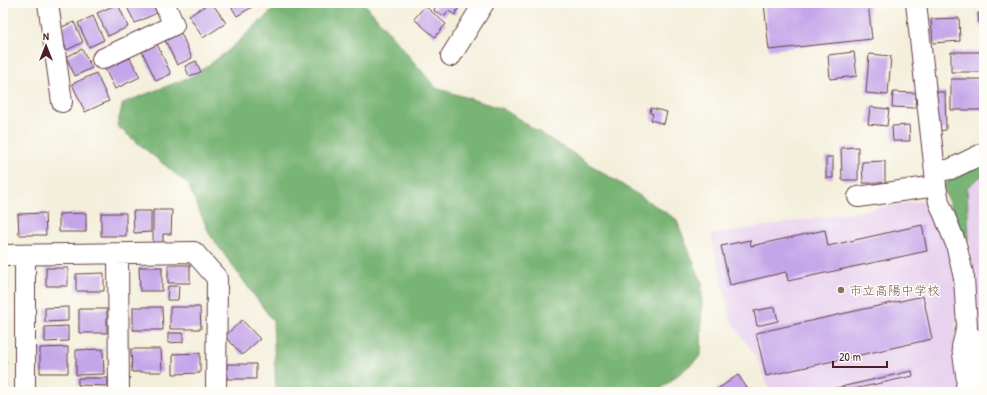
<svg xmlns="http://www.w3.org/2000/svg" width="987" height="395" font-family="'Patrick Hand','Klee One',sans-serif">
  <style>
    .built { fill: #e8d2ef }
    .forest { fill: #78b474; stroke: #616a50 }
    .building { fill: #c4a5e9 }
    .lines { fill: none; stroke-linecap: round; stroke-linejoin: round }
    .minor-casing { stroke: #643e45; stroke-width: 22 }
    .minor { stroke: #fff; stroke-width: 20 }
    .education-dot { fill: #8d6e63; stroke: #fdfcf7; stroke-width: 1.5 }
    .labels { text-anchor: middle; stroke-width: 3; stroke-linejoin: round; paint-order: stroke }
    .education-label { font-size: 13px; fill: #785e54; stroke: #fdfcf7; text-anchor: start }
  </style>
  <rect width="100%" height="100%" fill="#fdfcf7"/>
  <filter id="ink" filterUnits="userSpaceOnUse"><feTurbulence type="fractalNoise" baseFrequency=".025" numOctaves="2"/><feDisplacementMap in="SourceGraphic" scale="8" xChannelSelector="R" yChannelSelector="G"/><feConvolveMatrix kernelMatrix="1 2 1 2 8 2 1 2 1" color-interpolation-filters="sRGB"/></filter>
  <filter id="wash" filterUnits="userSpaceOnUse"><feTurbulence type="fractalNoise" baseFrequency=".012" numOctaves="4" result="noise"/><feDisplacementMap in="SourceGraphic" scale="16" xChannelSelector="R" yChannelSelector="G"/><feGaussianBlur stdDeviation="0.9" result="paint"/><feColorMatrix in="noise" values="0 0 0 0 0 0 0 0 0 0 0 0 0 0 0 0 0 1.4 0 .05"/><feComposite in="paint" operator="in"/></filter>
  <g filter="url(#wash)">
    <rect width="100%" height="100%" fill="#f4efdb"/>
    <path class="built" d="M984 174V366L975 334 967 186Z
      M928 200 947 241 957 278 955 339 961 392H770L758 360 730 319 727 302 711 235Z"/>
    <path class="forest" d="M271 3H364L436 88 503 109 676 219 702 283 701 356 657 392H276L273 321 210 235 188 184 117 126 123 103 193 76 228 51 275 8Z
      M984 162V174L967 187 969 238 961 234 943 186 952 178Z"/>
    <g id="blocks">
      <path class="building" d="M125 3H152L157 13 135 23Z
        M209 3H212L226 23 203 38 189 16Z
        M229 3H252L254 6 237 16Z
        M433 3H458L460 4 455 15 448 11 445 16 434 11 436 5Z
        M764 3H868L872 39 769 50Z
        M933 3H967V4L933 6Z
        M118 4 128 27 108 36 97 13Z
        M425 6 446 24 435 37 414 19Z
        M978 13H984V26H979Z
        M93 16 104 40 89 47 78 23Z
        M959 18 960 41 933 43 931 19Z
        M74 22 83 42 67 50 57 29Z
        M181 33 192 58 177 65 165 40Z
        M156 42 171 74 156 81 141 49Z
        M82 49 92 68 75 76 66 57Z
        M854 52 857 76 830 79 828 55Z
        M951 52H984V72H951Z
        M869 54 891 56 888 95 866 93Z
        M130 58 140 77 115 89 105 69Z
        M196 61 201 72 189 76 185 66Z
        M96 73 109 101 85 112 72 84Z
        M951 79H984V110H951Z
        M893 92 916 93 915 108 892 107Z
        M931 92H945L946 130 935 131Z
        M870 107 889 109 887 126 868 124Z
        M651 108 667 112 664 124 651 120 653 114 650 113Z
        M909 125 910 141H893L892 126Z
        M858 147V180H842L841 148Z
        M826 157H833V178H826Z
        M885 161V183H863L862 162Z
        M153 210H172L171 234H163V244H153Z
        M133 211H151V232L134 233Z
        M45 213 46 235H19L18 214Z
        M86 213V232H59V214Z
        M101 213H126V236H101Z
        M922 225 927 251 788 281 786 272 730 285 721 246 750 240 751 246 825 230 828 246Z
        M168 265H190V283H168Z
        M3 266H5L6 288H3Z
        M139 267H162V291H140Z
        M46 268H68V286H46Z
        M104 273V291H76V274Z
        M168 286H179L178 300H167Z
        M923 296 932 339 766 376 756 333Z
        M68 307V321L45 322V308Z
        M133 307H162L163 330H133Z
        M170 307H200L201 329H170Z
        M775 307 778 321 757 326 754 311Z
        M79 309H107V333H79Z
        M242 320 260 339 242 355 225 336Z
        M68 326V341L45 342V327Z
        M168 333H183V342L168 343Z
        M68 347V373H40V348Z
        M3 348H5L6 365H3Z
        M103 349 104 374 76 375V350Z
        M131 349H161L162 372H132Z
        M200 353V373L173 374V354Z
        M227 364H256V379H227Z
        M3 370H5L6 386H3Z
        M912 371 913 376 840 392H818Z
        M738 375 750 392H716L715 391Z
        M78 378H108V386L78 385Z
        M169 390H200V392H169Z"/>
    </g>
  </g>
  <g filter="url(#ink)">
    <use href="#blocks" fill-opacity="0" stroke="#643e45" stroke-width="1"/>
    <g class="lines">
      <g class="minor-casing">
        <path id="minor" d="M48 3 62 102
          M916 3 935 172 936 186 939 202 956 244 964 278 967 326 962 347 967 381 965 392
          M451 56 484 3
          M102 59 174 25 164 3
          M935 172 951 169 984 153
          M858 197 936 186
          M118 254 119 392
          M3 255 194 252 217 278 216 392
          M972 337 974 342 984 388
          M25 392V255"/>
      </g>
      <use href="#minor" class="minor"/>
    </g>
  </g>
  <circle class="education-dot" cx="841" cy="290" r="4"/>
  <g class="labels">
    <g class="education-label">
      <text x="849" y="295">市立高陽中学校</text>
    </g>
  </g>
  <rect width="987" height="395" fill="none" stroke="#fdfcf7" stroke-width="16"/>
  <g transform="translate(46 46)" stroke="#fdfcf7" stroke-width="3" paint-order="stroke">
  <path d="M0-3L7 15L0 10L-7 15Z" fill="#4a1f2b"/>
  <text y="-6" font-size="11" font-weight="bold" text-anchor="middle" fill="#4a1f2b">N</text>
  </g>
  <path d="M833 361v6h54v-6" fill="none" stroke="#4a1f2b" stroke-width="2"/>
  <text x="839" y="361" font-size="12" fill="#4a1f2b" stroke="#fdfcf7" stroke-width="3" paint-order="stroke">20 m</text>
</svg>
